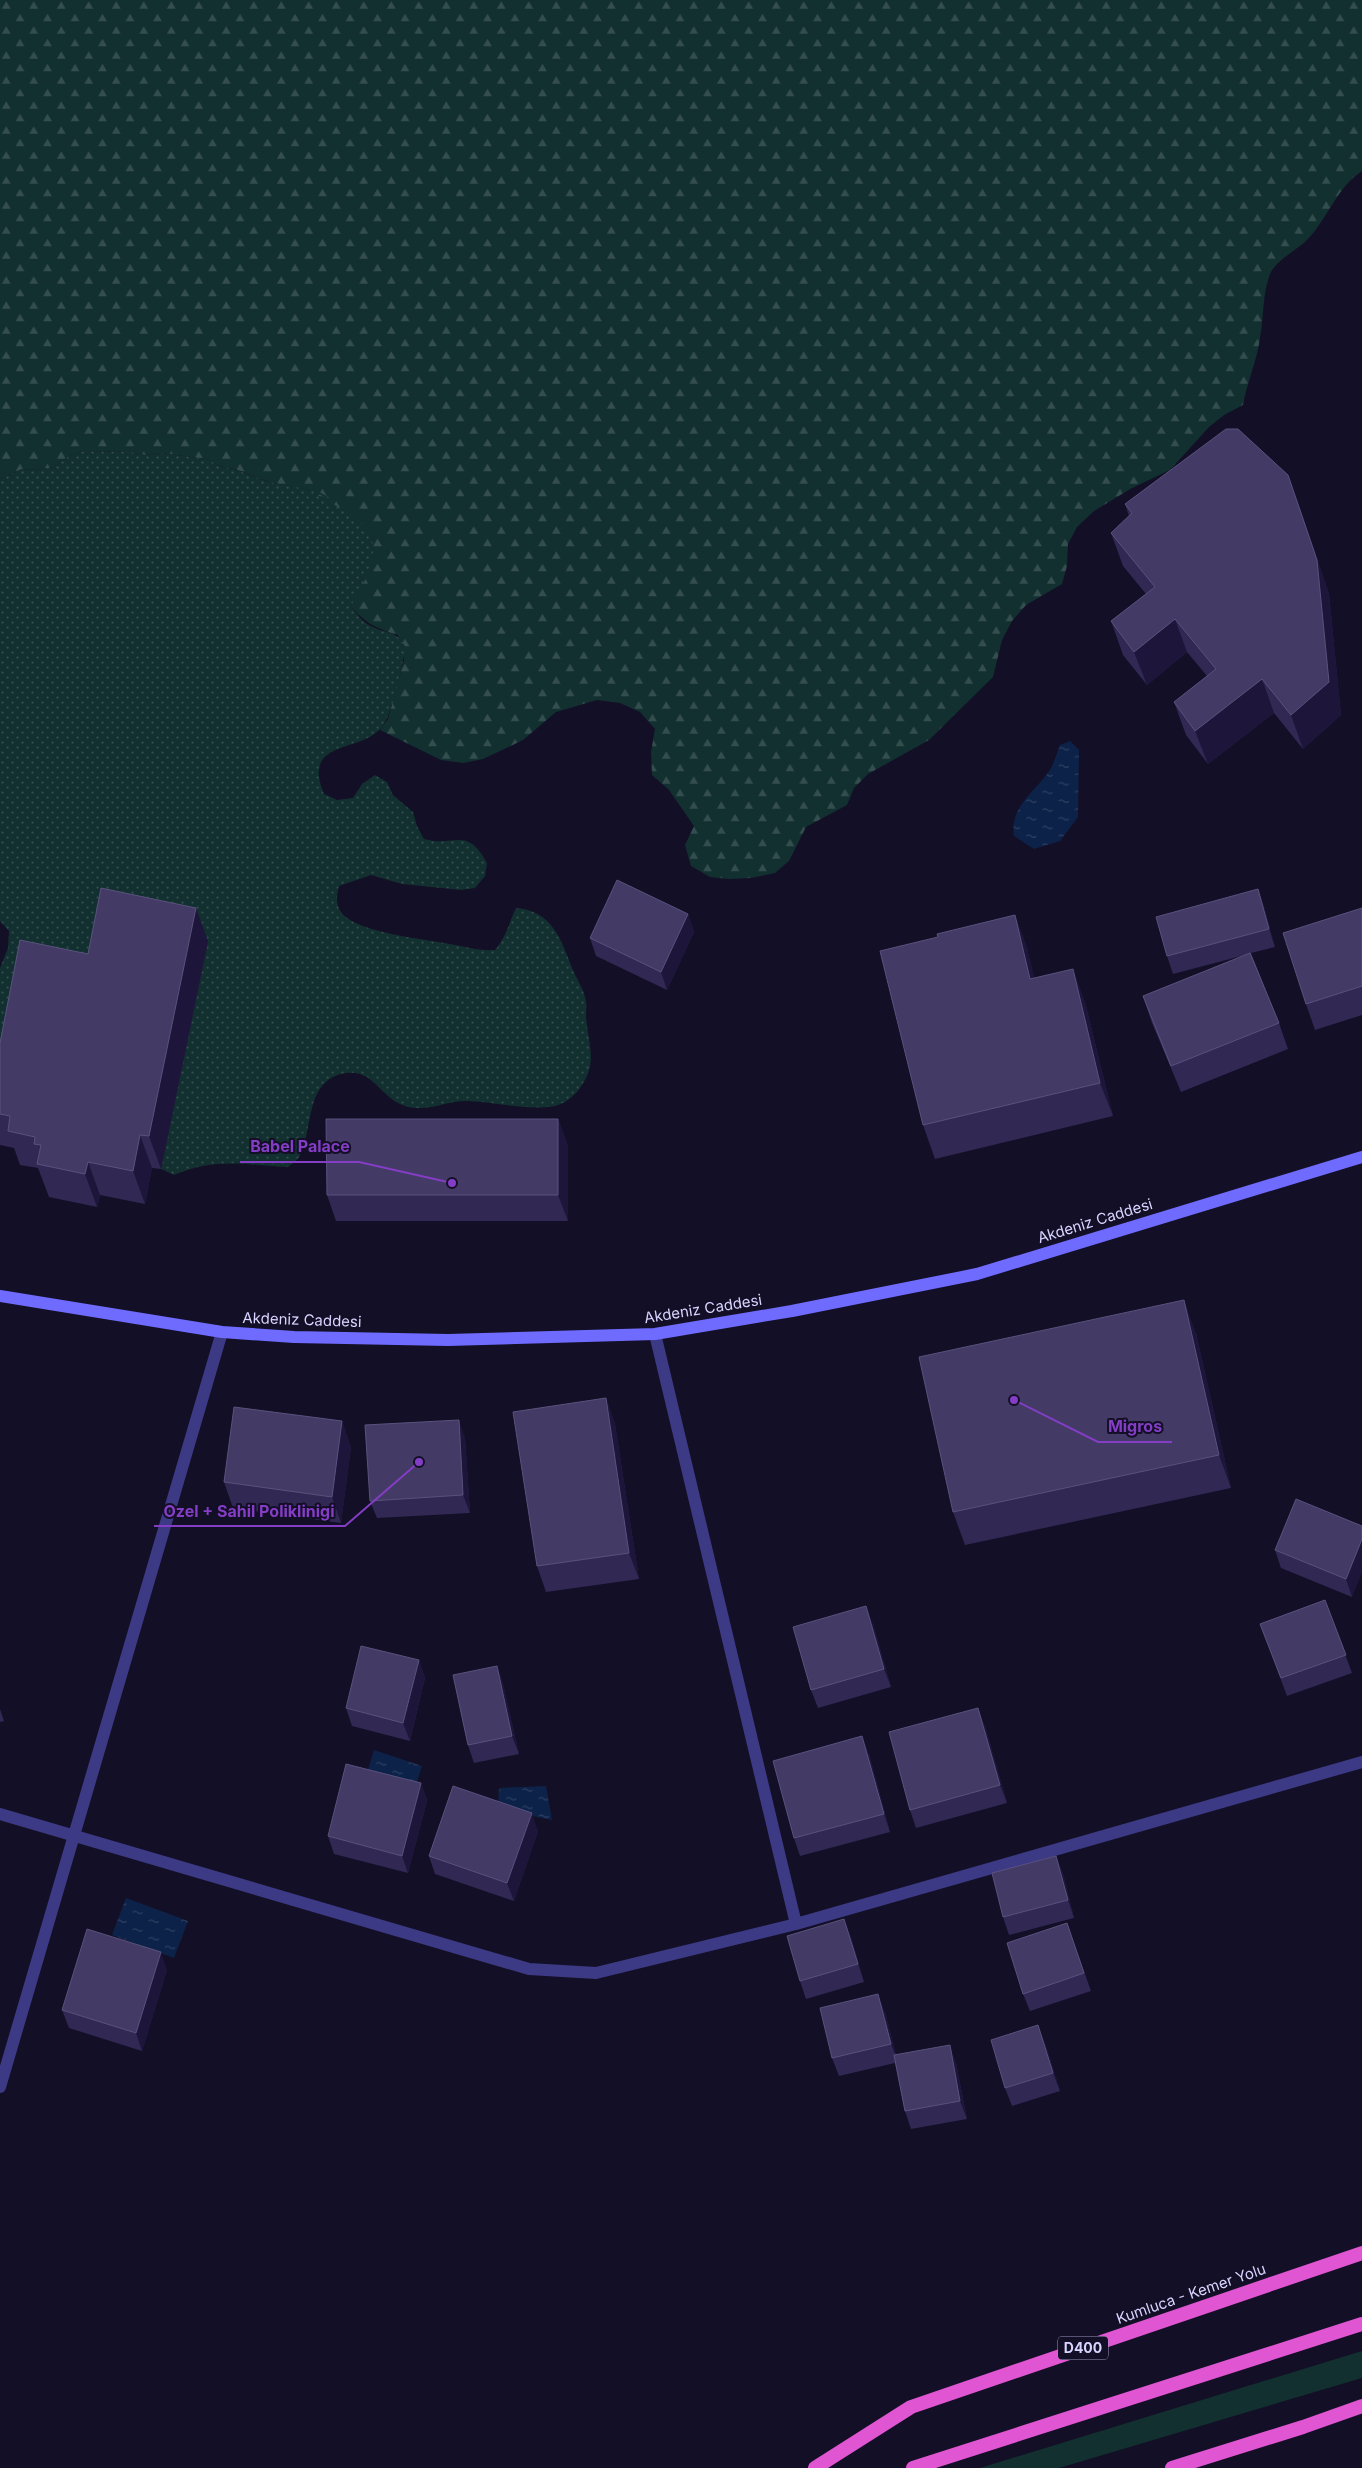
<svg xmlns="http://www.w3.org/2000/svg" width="1362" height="2468" font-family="Inter,sans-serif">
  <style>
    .green { fill: #12302f }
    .forest { fill: url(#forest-firs) }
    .garden { fill: url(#garden-dots) }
    .water { fill: url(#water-ripples) }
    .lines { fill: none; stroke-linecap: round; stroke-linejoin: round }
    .minor { stroke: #3d3a85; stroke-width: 12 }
    .secondary { stroke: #6f6bff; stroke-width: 12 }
    .trunk { stroke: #e055d1; stroke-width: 14 }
    .wall { fill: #312854 }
    .shaded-wall { fill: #1d163a }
    .building { fill: #433a66; stroke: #5a527e }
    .labels { text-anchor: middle; stroke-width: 4; stroke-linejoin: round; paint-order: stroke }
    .shield { fill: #130f26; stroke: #9e99be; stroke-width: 1 }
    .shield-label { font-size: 14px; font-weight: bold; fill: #d9d4ff }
    .street-label { font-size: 15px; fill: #d9d4ff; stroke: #130f26 }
    .leader { fill: none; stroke: #843dc5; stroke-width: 2 }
    .callout-dot { fill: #843dc5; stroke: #130f26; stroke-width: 2 }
    .callout-label { font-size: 16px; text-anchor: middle; font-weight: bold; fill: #843dc5; stroke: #130f26; stroke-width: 4; stroke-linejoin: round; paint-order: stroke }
  </style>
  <defs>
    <pattern id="forest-firs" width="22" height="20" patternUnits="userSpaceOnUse" patternTransform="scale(1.25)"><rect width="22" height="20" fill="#12302f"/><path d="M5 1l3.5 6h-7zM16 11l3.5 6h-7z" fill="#344d4e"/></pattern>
    <pattern id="garden-dots" width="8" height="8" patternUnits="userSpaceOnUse" patternTransform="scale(1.25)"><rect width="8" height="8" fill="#12302f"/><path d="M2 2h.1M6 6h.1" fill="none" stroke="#344d4e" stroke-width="1.8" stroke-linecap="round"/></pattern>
    <pattern id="water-ripples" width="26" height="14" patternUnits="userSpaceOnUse" patternTransform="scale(1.25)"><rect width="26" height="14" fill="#0c2248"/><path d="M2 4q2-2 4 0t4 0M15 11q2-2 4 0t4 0" fill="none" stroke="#2f4163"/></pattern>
  </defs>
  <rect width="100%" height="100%" fill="#130f26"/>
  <path class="green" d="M1362 2351V2378L1059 2468H980Z"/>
  <path class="forest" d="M0 0H1362V171C1337 187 1327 220 1307 240 1296 251 1277 259 1270 274 1262 295 1264 316 1260 338 1257 361 1247 382 1243 405L1224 415 1209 427 1170 470 1132 488 1094 511 1077 527 1068 544 1067 566 1062 584 1026 605 1012 621 1002 640 993 677 929 740 868 774 854 788 847 805 806 827 789 861 775 873 751 878 729 879 710 877 691 866 685 845 694 826 669 790 652 775 651 752 655 729 640 712 620 703 597 700 556 712 523 740 483 759 463 763 441 760 380 730 388 719 404 660 398 635C378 629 364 623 351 606L370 565 373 550 369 535 310 490 269 482 235 469 219 466 207 459 161 453 145 455 130 452 84 451 69 456 54 467 37 470 22 469 0 479Z"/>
  <path class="garden" d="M84 451 130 452 145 455 161 453 207 459 219 466 234 469 269 482 317 491 343 504 313 492C328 503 350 511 363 524 386 547 364 584 351 606 357 614 362 622 371 626 388 635 393 628 405 646 403 665 393 713 382 727 361 754 301 738 324 794L337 800 353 798 362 784 375 775 387 782 393 795 413 812 417 826 424 839C455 848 466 825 487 863L485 876 475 888 461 890 402 884 371 875 339 886C337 895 335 903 341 912 356 933 425 939 450 944 466 947 479 951 495 950 506 937 509 923 516 908 553 911 561 940 573 970 577 980 585 991 586 1002 587 1006 586 1012 586 1017 589 1049 599 1064 577 1092 571 1098 564 1104 555 1106 526 1111 497 1102 468 1101 447 1100 427 1113 405 1106 378 1097 374 1066 341 1074 304 1084 314 1131 299 1157 297 1161 291 1164 288 1167 245 1165 215 1157 174 1175L161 1169 208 941 0 1076V968L8 948 9 931 0 921V479L22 469 37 470 54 467 69 456Z"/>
  <path class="water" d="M1070 741 1079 750 1078 817 1060 841 1034 849 1014 836C1009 807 1035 792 1050 770 1054 763 1057 753 1060 745Z
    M374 1750 422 1766 415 1788 367 1773Z
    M546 1786 552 1820 498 1809 499 1788Z
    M126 1898 188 1921 174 1958 112 1935Z"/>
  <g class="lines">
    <path class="minor" d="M655 1334 796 1924
      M0 1814 529 1969 596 1973 796 1924 1362 1762
      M0 2087 222 1332"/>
    <path class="secondary" d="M0 1296 222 1332 294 1337 448 1340 655 1334 792 1311 977 1274 1362 1157"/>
    <path class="trunk" d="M815 2468 911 2407 1362 2253
      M913 2468 1362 2324
      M1172 2468 1303 2427 1362 2406"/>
  </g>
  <path class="wall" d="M1125 504 1300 508 1329 594 1341 715 1303 749 1274 713 1208 764 1186 735 1174 702 1207 676 1187 652 1147 685 1123 655 1111 621 1146 594 1123 566 1111 533 1129 516Z
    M1258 889 1264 907 1275 947 1251 953 1279 1023 1288 1049 1181 1092 1152 1023 1143 996 1249 954 1173 974 1167 956Z
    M1362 908V1015L1315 1030 1306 1004Z
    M688 914 694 932 667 990 596 956 590 938Z
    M1015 915 1027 948 1034 978 1085 1002 1113 1116 935 1159 923 1125 938 937Z
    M208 941 161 1169 152 1168 145 1204 100 1195 97 1207 49 1197 38 1168 20 1165 14 1148 0 1145V1043L88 954Z
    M558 1119 568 1146V1221H336L327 1195Z
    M1196 1333 1231 1488 965 1545 953 1512Z
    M606 1398 615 1424 639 1579 546 1592 537 1566Z
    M342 1421 351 1447 341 1523 233 1508 224 1482Z
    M465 1438 470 1513 377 1518 370 1501Z
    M1362 1526 1352 1597 1281 1568 1275 1550Z
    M1325 1600 1352 1673 1287 1696 1260 1624Z
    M873 1624 891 1687 818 1708 811 1690Z
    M419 1660 425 1678 410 1741 352 1726 346 1708Z
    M497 1666 503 1684 519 1754 474 1763 468 1745Z
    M0 1709 4 1721 0 1722Z
    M985 1726 1007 1803 916 1828 910 1810Z
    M869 1754 890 1832 800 1856 794 1838Z
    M421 1783 427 1801 408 1873 334 1854 328 1836Z
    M538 1831 514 1901 435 1874 429 1856Z
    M1056 1856 1063 1874 1074 1918 1009 1935 1003 1917Z
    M1067 1923 1091 1991 1030 2011 1023 1994Z
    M851 1937 864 1982 806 1999 800 1981Z
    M167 1970 142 2051 69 2028 62 2010Z
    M885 2012 896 2055 956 2063 967 2119 911 2129 905 2111 895 2063 839 2076 832 2058Z
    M1045 2043 1060 2091 1012 2106 1005 2088Z"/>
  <path class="shaded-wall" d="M1288 475 1300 508 1329 594 1341 715 1303 749 1291 715Z
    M1175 619 1187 652 1147 685 1134 652Z
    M1262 679 1274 713 1208 764 1195 731Z
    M1258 889 1264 907 1275 947 1269 929Z
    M196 908 208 941 161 1169 149 1136Z
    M688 914 694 932 667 990 661 972Z
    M1015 915 1027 948 1043 1012 1030 979Z
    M1073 969 1085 1002 1113 1116 1100 1083Z
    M558 1119 568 1146V1221L558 1195Z
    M140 1135 152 1168 145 1204 133 1171Z
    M88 1162 100 1195 97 1207 85 1174Z
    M1184 1300 1196 1333 1231 1488 1219 1455Z
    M606 1398 615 1424 639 1579 629 1553Z
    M459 1420 465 1438 470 1513 463 1495Z
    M342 1421 351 1447 341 1523 332 1497Z
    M1362 1539V1573L1352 1597 1346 1579Z
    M866 1606 873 1624 891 1687 884 1669Z
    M419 1660 425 1678 410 1741 403 1723Z
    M497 1666 503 1684 519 1754 512 1736Z
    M978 1708 985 1726 1007 1803 1000 1785Z
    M862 1736 869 1754 890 1832 884 1814Z
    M421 1783 427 1801 408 1873 402 1856Z
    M532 1813 538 1831 514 1901 507 1883Z
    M1056 1856 1063 1874 1074 1918 1068 1900Z
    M844 1919 851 1937 864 1982 858 1964Z
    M161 1952 167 1970 142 2051 136 2033Z
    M878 1994 885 2012 898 2062 891 2044Z
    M1038 2025 1045 2043 1060 2091 1053 2073Z
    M950 2045 956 2063 967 2119 960 2101Z"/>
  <path class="building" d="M1226 429H1238L1288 475 1317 560 1329 682 1291 715 1262 679 1195 731 1174 702 1216 669 1175 619 1134 652 1111 621 1155 587 1111 533 1132 513 1125 504Z
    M617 880 688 914 661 972 590 938Z
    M101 888 196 908 149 1136 140 1135 133 1171 88 1162 85 1174 37 1164 41 1145 34 1144 35 1137 8 1131 10 1116 0 1114V1043L20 940 88 954Z
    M1258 889 1269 929 1167 956 1156 917Z
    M1362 908V986L1306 1004 1283 933Z
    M1015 915 1030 979 1073 969 1100 1083 923 1125 880 951 938 937 937 934Z
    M1250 953 1279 1023 1171 1066 1143 996Z
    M326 1119H558V1195H327Z
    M1184 1300 1219 1455 953 1512 919 1357Z
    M606 1398 629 1553 537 1566 513 1412Z
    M234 1407 342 1421 332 1497 224 1482Z
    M459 1420 463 1495 370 1501 365 1425Z
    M1296 1499 1362 1526V1539L1346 1579 1275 1550Z
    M1325 1600 1346 1655 1281 1678 1260 1624Z
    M866 1606 884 1669 811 1690 793 1627Z
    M361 1646 419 1660 403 1723 346 1708Z
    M497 1666 512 1736 468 1745 453 1675Z
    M978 1708 1000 1785 910 1810 889 1732Z
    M862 1736 884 1814 794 1838 773 1761Z
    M346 1764 421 1783 402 1856 328 1836Z
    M453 1786 532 1813 507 1883 429 1856Z
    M1056 1856 1068 1900 1003 1917 992 1873Z
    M844 1919 858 1964 800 1981 787 1936Z
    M1067 1923 1084 1973 1023 1994 1007 1943Z
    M87 1929 161 1952 136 2033 62 2010Z
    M878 1994 891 2044 832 2058 820 2008Z
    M1038 2025 1053 2073 1005 2088 991 2040Z
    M950 2045 960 2101 905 2111 894 2055Z"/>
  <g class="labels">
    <rect class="shield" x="1058" y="2336.5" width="50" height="23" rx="4"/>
    <g class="shield-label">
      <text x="1083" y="2353">D400</text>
    </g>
    <g class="street-label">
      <text transform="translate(1095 1221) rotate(-17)" y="5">Akdeniz Caddesi</text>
      <text transform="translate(703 1309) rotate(-9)" y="5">Akdeniz Caddesi</text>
      <text transform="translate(302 1320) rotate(2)" y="5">Akdeniz Caddesi</text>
      <text transform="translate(1191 2294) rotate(-19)" y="5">Kumluca - Kemer Yolu</text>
    </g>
  </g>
  <path class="leader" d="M452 1183L359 1162H240M1014 1400L1098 1442H1172M419 1462L345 1526H154"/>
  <g class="callout-dot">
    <circle cx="452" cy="1183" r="5"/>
    <circle cx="1014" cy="1400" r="5"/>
    <circle cx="419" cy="1462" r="5"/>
  </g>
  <g class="callout-label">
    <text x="300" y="1152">Babel Palace</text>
    <text x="1135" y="1432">Migros</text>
    <text x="249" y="1517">Ozel + Sahil Poliklinigi</text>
  </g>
</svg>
